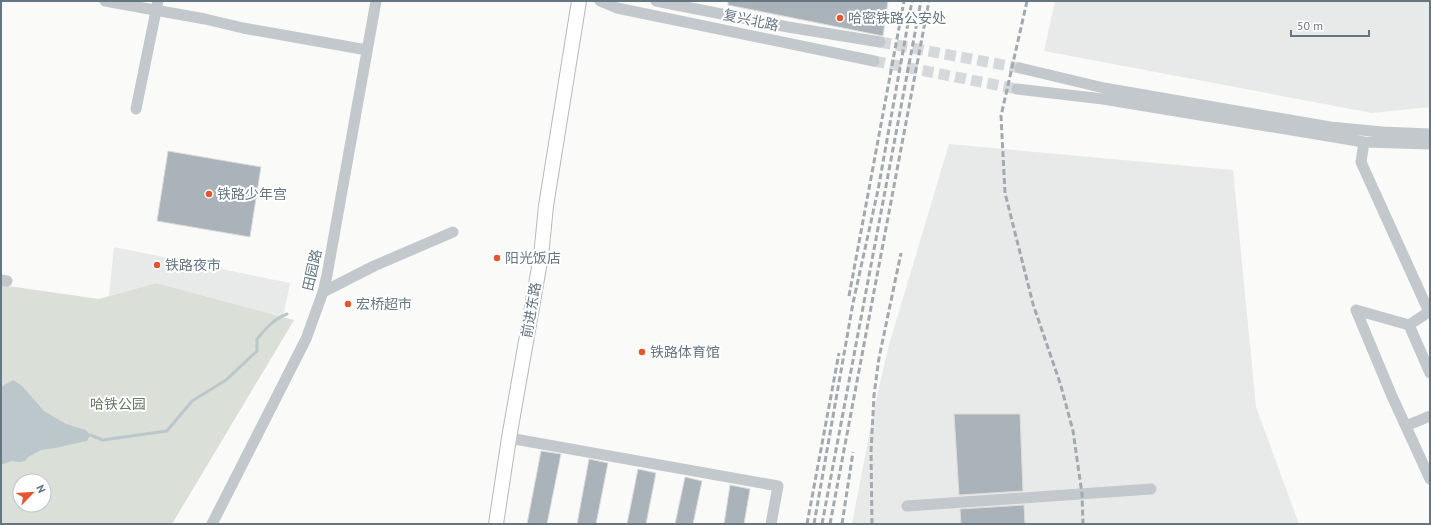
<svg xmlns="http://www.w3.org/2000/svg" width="1431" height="525" font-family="'PT Sans','Noto Sans SC',sans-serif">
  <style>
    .built { fill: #e8e9e9 }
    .green { fill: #dadfd7; fill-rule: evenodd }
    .water { fill: #bbc7cb }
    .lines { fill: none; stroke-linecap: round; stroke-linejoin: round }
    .stream { stroke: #bbc7cb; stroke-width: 3 }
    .building { fill: #aab3b9; stroke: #dcdcda }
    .minor-tunnel { stroke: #d5d9db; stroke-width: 11; stroke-dasharray: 11 5.5; stroke-linecap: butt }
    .major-casing { stroke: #b5babe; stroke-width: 16 }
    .minor { stroke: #c3c8cc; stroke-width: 11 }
    .major { stroke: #fff; stroke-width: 14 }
    .rail { stroke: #a2aab0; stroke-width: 3; stroke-dasharray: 6 3; stroke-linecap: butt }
    .poi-dot { fill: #e4572e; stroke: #fff; stroke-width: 1.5 }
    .labels { text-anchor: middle; stroke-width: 4; stroke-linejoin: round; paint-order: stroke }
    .poi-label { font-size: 14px; fill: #657683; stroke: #fff; text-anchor: start }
    .street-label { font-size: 14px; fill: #657683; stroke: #fff }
    .park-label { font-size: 14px; fill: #687a64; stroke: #fff }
  </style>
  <rect width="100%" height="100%" fill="#fafaf8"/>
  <path class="built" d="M1055 1H1430V107L1372 113 1044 51Z
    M949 144 1233 170 1256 407 1299 524H852L875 404 889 345Z
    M114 247 290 283 283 317 156 283 109 296Z"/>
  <path class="green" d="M156 283 294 320 172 524H1V285L99 299ZM20 481H44V505H20Z"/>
  <path class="water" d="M13 380 22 386 44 411 66 424 86 430 90 435 87 441 55 448 41 450 28 457 25 461 20 462 11 461 1 465V387Z"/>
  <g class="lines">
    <path class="stream" d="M86 435H90L103 440 167 431 192 401 226 380 257 351V339C266 328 274 319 287 314"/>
  </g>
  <path class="building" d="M728 1H888L883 36 728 5Z
    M168 151 261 167 250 237 157 221Z
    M954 414H1020L1023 491 959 495Z
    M541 451 561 454 547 524H527Z
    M589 459 608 463 596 524H577Z
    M638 469 656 473 646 524H627Z
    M685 477 702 481 693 524H675Z
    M730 485 750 489 744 524H724Z
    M1024 505 1025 524H961L960 509Z"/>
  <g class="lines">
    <path class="minor-tunnel" d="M880 42 1020 68
      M874 61 1017 89"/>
    <g class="major-casing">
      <path id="major" d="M496 524 509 438 541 256 546 206 579 1"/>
    </g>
    <path class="minor" d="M105 1 205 19 243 28 367 50
      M600 1 617 8 874 61
      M656 1 788 27 880 42
      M1020 68 1104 88 1330 127 1382 132 1430 134
      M1017 89 1103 99 1364 142 1430 144
      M136 109 158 1
      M1364 142 1361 162 1429 312
      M1 280 7 281
      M323 292 374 266 453 232
      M1356 310 1391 394 1430 479
      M1356 310 1409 325 1430 311
      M1409 325 1430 373
      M1406 426 1430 416
      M509 438 778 486 771 524
      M907 506 1151 489
      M212 524 306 339 323 292 327 275 376 1"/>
    <use href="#major" class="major"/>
    <path class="rail" d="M1027 1 1001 116 1005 193 1033 304 1061 386 1073 431 1082 494 1083 524
      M849 296 904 1
      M807 524 839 353
      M814 524 853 303 878 190 912 1
      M822 524 921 1
      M830 524 929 1
      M842 524 853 452
      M872 524 871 452 874 395 879 358 901 253"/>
  </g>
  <g class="poi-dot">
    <circle cx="840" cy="18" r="4"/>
    <circle cx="209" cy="194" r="4"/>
    <circle cx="497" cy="258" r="4"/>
    <circle cx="157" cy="265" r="4"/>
    <circle cx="348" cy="304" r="4"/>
    <circle cx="642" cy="352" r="4"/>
  </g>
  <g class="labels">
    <g class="poi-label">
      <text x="848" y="23">哈密铁路公安处</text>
      <text x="217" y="199">铁路少年宫</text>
      <text x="505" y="263">阳光饭店</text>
      <text x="165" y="270">铁路夜市</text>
      <text x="356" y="309">宏桥超市</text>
      <text x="650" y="357">铁路体育馆</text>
    </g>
    <g class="street-label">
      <text transform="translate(751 20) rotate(12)" y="5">复兴北路</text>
      <text transform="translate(312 270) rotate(-77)" y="5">田园路</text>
      <text transform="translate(531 310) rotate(-80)" y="5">前进东路</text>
    </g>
    <g class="park-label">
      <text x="118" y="409">哈铁公园</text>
    </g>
  </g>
  <rect width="1431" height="525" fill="none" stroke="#657683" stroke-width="4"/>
  <g transform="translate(32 493) rotate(65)"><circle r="19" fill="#ffffff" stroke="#c1c8cd"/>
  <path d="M0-3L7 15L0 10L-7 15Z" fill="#e4572e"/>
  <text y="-6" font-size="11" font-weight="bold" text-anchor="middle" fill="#657683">N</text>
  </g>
  <path d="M1291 30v6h78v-6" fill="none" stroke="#657683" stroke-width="2"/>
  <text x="1297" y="30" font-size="12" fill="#657683" stroke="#ffffff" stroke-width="3" paint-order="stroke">50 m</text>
</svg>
